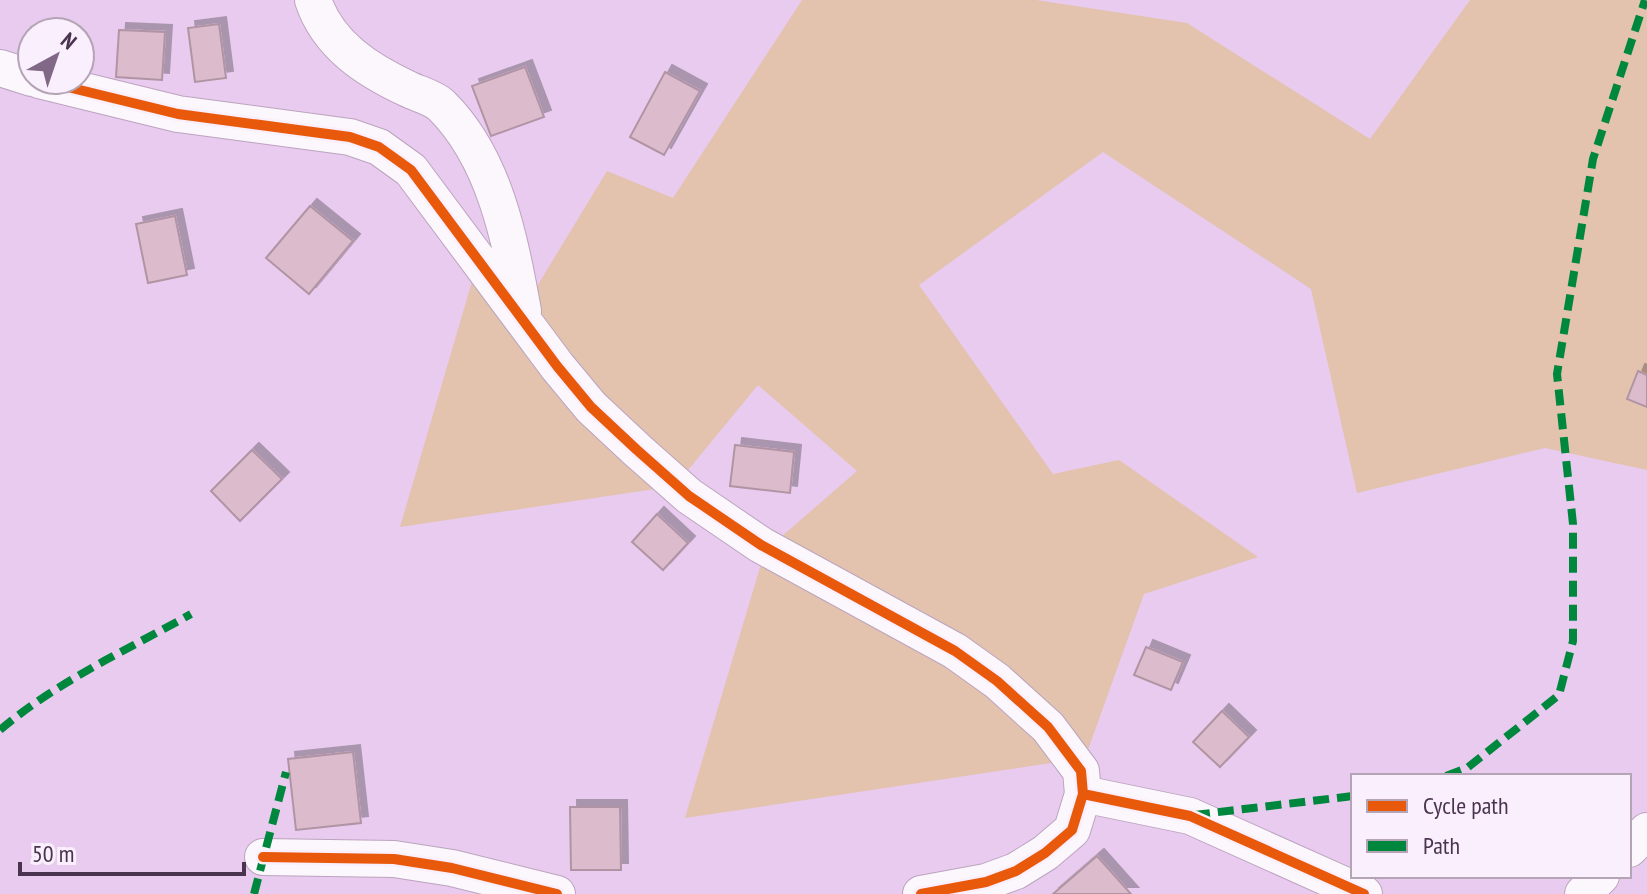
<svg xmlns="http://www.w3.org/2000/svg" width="1647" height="894" font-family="'PT Sans Narrow',sans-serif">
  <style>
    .green { fill: #e3c2ae }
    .building { fill: #dcbccc; stroke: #b194a4; stroke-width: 2; filter: url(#shadow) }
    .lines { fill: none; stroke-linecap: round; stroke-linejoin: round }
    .street-casing { stroke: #bba4bf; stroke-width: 38 }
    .street { stroke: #fcf7fc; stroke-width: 36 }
    .quiet { stroke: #00873e; stroke-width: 8; stroke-dasharray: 16 8; stroke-linecap: butt }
    .cycleway-casing { stroke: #faeffc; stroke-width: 15 }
    .cycleway { stroke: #e8590c; stroke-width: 10 }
  </style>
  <defs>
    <filter id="shadow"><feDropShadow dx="7" dy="-7" stdDeviation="0" flood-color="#0004"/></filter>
  </defs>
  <rect width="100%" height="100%" fill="#e8cbee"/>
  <path class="green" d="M802 0H1036L1187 23 1370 139 1470 0H1647V470L1545 448 1357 493 1311 289 1103 152 919 285 1053 474 1119 460 1258 557 1144 594 1085 758 685 818 765 551 857 471 758 385 675 486 400 527 478 261 519 316 607 171 673 198Z"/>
  <path class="building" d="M219 24 226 78 195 82 188 28Z
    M119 30 165 32 162 80 116 77Z
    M525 67 544 117 491 136 472 86Z
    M665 72 700 91 664 155 630 137Z
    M310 206 353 241 309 294 266 258Z
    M175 216 187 275 148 283 136 224Z
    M1638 371 1647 375V407L1627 399Z
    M735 445 794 452 790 493 730 486Z
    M252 450 282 479 240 521 211 491Z
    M657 514 688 543 663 570 632 542Z
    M1146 647 1183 662 1171 690 1134 675Z
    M1222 711 1249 737 1220 767 1193 742Z
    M353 752 361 823 296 830 288 759Z
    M570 807H620L621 870H571Z
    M1097 856 1131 894H1053Z"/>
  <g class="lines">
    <g class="street-casing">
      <path id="street" d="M313 0C328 45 367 70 408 89 418 94 432 97 441 105 495 158 510 240 523 311
        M0 68 32 78
        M39 80 178 114 350 137 379 147 411 170 557 366 591 407 637 450 689 496 761 545 955 651 997 681 1048 727 1081 771 1083 794 1072 830 1045 853 1016 871 986 882 921 894
        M1083 794 1190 816 1364 894
        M1629 849 1647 831
        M263 857 394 859 452 868 557 894
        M1583 894 1601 876"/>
    </g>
    <use href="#street" class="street"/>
    <path class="quiet" d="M0 730C56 682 127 650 191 614
      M1446 776 1467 768 1559 695 1573 641V524L1557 374 1593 159 1645 0
      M1194 815 1353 796
      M254 894 286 772"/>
    <g class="cycleway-casing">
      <path id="cycleway" d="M39 80 178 114 350 137 379 147 411 170 557 366 591 407 637 450 689 496 761 545 955 651 997 681 1048 727 1081 771 1083 794 1072 830 1045 853 1016 871 986 882 921 894
        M1083 794 1190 816 1364 894
        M263 857 394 859 452 868 557 894"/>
    </g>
    <use href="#cycleway" class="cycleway"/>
  </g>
  <rect x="1351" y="774" width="280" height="104" fill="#faeffc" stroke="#b4a4b6" stroke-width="2"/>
  <rect x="1367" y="800" width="40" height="12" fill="#e8590c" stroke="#b4a4b6" stroke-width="2"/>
  <text x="1423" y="814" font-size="24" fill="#4a334e">Cycle path</text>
  <rect x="1367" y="840" width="40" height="12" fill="#00873e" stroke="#b4a4b6" stroke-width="2"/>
  <text x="1423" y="854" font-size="24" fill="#4a334e">Path</text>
  <g transform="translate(56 56) rotate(40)"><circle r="38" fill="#faeffc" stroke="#b4a4b6" stroke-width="2"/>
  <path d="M0-6L14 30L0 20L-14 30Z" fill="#816886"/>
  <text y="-12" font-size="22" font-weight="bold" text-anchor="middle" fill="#4a334e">N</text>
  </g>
  <path d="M20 862v12h224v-12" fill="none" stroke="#4a334e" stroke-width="4"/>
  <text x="32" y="862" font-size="24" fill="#4a334e" stroke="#faeffc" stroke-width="6" paint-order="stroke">50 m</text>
</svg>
